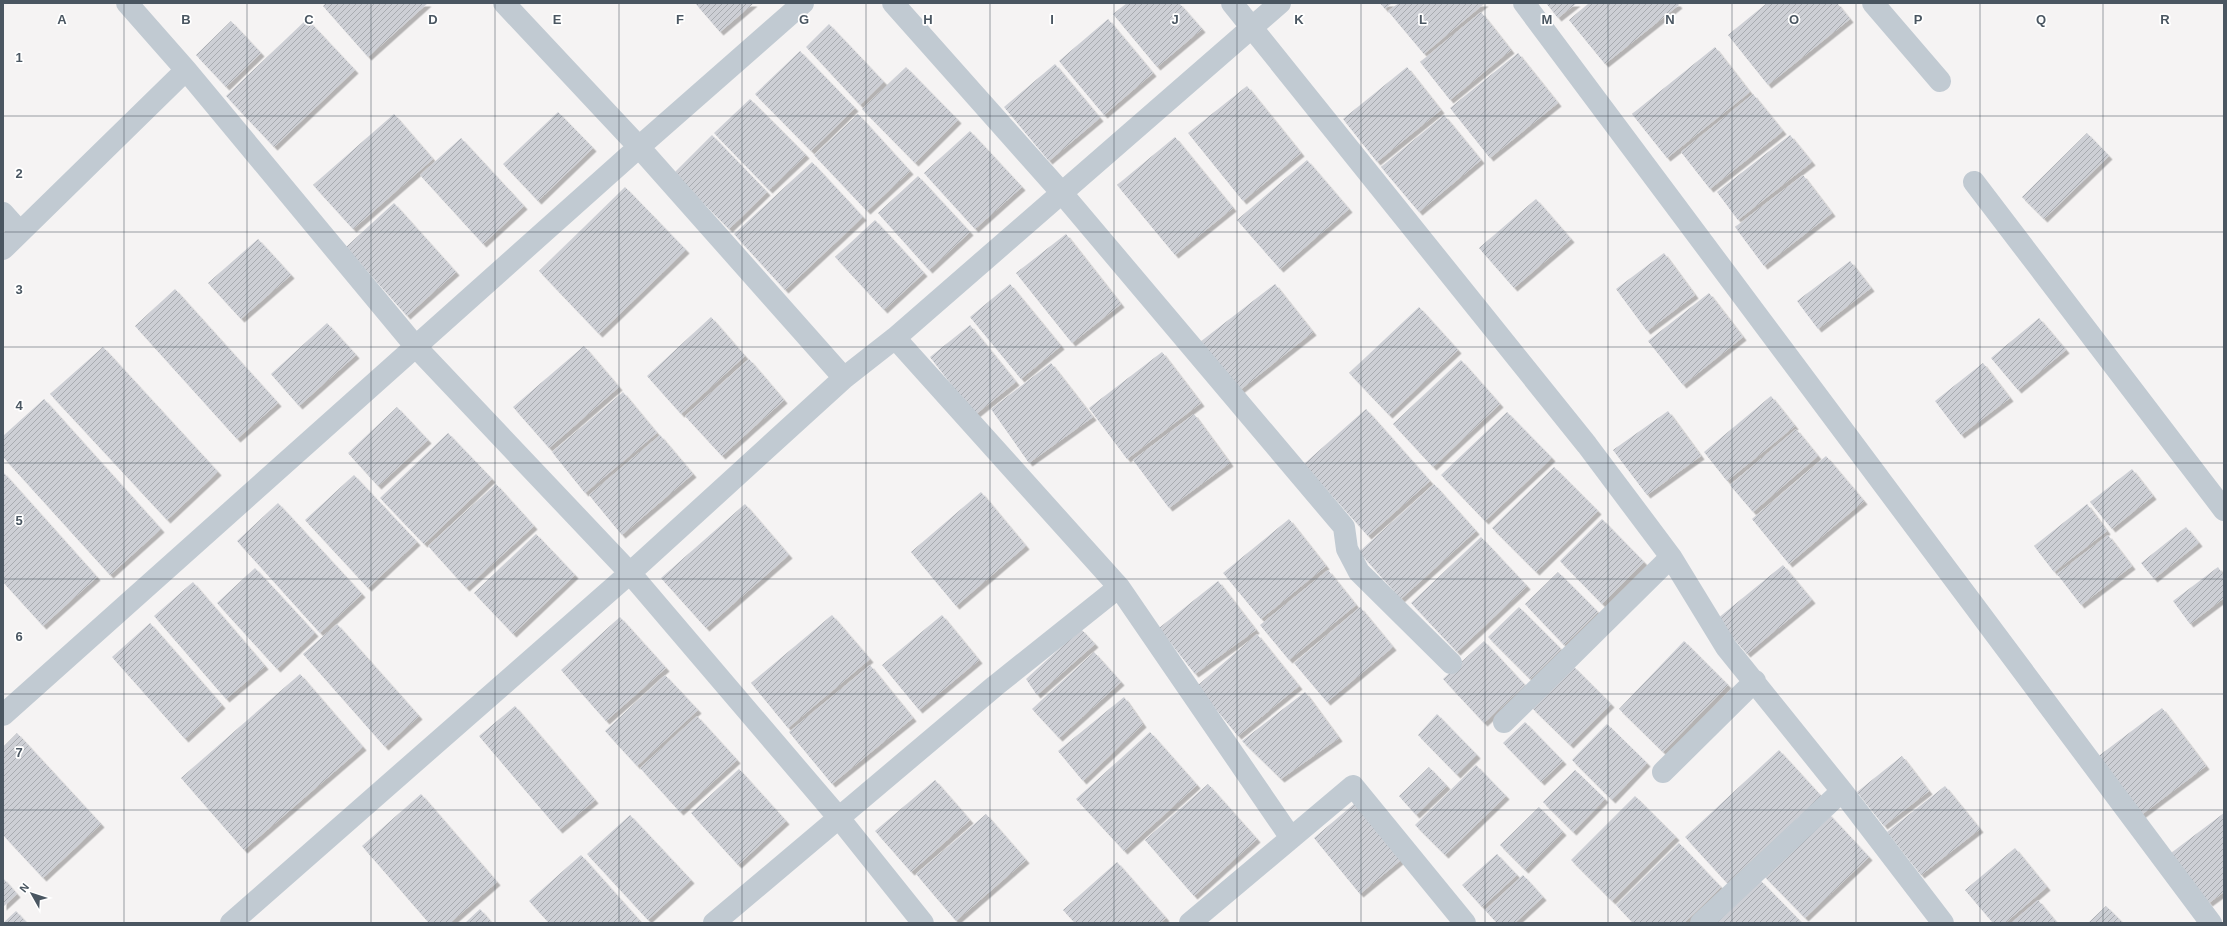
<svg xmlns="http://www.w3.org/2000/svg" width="2227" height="926" font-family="Arial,sans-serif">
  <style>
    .building { fill: url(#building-hatch); filter: url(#shadow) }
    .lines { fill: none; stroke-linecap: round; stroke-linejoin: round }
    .minor { stroke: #c1cad2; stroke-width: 22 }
    .grid { fill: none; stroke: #4a5661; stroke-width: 1; stroke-opacity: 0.55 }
    .grid-label { font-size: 13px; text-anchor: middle; font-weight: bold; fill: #4a5661; stroke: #fff; stroke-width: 3.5; stroke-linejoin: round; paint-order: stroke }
  </style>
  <defs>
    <pattern id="building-hatch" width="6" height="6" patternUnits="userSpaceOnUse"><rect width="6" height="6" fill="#cdcfd5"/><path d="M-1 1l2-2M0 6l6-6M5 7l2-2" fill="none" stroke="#a8abb0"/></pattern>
    <filter id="shadow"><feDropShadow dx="3.5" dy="3.5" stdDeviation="0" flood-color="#0004"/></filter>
  </defs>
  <rect width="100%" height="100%" fill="#f5f3f3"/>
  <path class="building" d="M326 3H428L368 57 323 6Z
    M695 3H754L720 32Z
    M1127 3H1179L1202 29 1157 67 1113 14Z
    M1380 3H1392L1385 9Z
    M1399 3H1485L1424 54 1388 11Z
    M1546 3H1577L1558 18Z
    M1589 3H1677L1679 5 1605 64 1569 20Z
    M1767 3H1837L1850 19 1768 85 1728 35Z
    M1481 12 1511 50 1450 100 1420 62Z
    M307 19 355 70 274 147 226 96Z
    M1108 19 1153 73 1104 115 1059 61Z
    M231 21 261 53 226 87 196 55Z
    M829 24 884 82 860 105 806 47Z
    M1715 47 1750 92 1667 158 1632 114Z
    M800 51 855 108 811 151 755 94Z
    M1518 53 1558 103 1490 158 1450 108Z
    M1055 64 1100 118 1049 161 1004 107Z
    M906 67 958 120 915 163 862 109Z
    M1407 67 1441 110 1377 162 1343 119Z
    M1247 86 1301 153 1243 201 1188 133Z
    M1753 94 1783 131 1710 189 1681 152Z
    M750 99 806 155 769 190 714 133Z
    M558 112 593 148 538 201 503 164Z
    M394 114 433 159 353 229 313 185Z
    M858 114 910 171 867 211 814 155Z
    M1444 115 1481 160 1419 212 1381 167Z
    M970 131 1022 187 975 229 924 173Z
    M2087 133 2109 156 2044 219 2022 197Z
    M712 135 767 192 729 229 674 173Z
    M1790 135 1812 162 1738 220 1717 192Z
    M1175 137 1233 208 1175 255 1117 185Z
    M461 138 524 206 483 244 420 175Z
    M1307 160 1349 209 1280 269 1237 220Z
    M812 162 863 217 785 290 734 234Z
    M1803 175 1832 213 1764 266 1735 227Z
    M918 176 970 232 929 270 878 213Z
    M625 187 686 250 599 334 539 271Z
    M1536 199 1571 239 1514 288 1479 248Z
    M394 203 456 272 407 316 346 247Z
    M875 220 924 273 884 310 835 257Z
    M1066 234 1121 304 1072 343 1016 273Z
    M258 239 291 275 241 319 208 283Z
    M1664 253 1695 295 1647 331 1616 289Z
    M1850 261 1871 288 1818 329 1797 301Z
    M1010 284 1061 346 1021 379 970 317Z
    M1275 284 1313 332 1239 391 1200 342Z
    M175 289 278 403 237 439 135 326Z
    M1709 293 1743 337 1683 385 1648 341Z
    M1419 307 1458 350 1389 415 1349 373Z
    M711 317 745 356 681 414 647 376Z
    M2039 318 2066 350 2018 390 1991 358Z
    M327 323 356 355 299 406 271 374Z
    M970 325 1016 382 975 415 930 357Z
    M584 346 619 387 549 448 513 407Z
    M103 347 218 472 167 520 50 394Z
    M1162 352 1201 403 1127 459 1089 408Z
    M749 359 784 400 722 456 685 416Z
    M1461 360 1500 404 1433 467 1393 424Z
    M1051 363 1093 417 1029 463 991 409Z
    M1983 363 2010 398 1961 435 1935 401Z
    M623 392 657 433 585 493 552 452Z
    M1771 396 1795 426 1727 481 1704 452Z
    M44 399 161 529 110 575 3 457V436Z
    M397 407 428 440 378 486 348 453Z
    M1366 409 1430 481 1368 536 1304 464Z
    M1668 411 1701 456 1647 495 1613 450Z
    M1507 412 1552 458 1485 521 1441 475Z
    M1194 414 1230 463 1169 508 1133 460Z
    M1796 429 1818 456 1753 512 1730 485Z
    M448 433 492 479 424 544 380 498Z
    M660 435 693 474 622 535 589 495Z
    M1826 456 1864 501 1789 564 1752 519Z
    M1554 467 1598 511 1536 572 1492 528Z
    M2132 469 2153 496 2112 529 2090 502Z
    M3 472 97 577 43 626 3 582Z
    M354 475 417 542 368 588 305 520Z
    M496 484 534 526 466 588 428 546Z
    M1434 484 1476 531 1401 599 1359 552Z
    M981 492 1026 546 956 606 911 552Z
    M278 503 362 594 320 633 237 541Z
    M745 504 789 555 706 628 661 578Z
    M2087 504 2107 531 2054 572 2034 546Z
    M1289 519 1326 566 1261 619 1223 573Z
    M1602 519 1644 562 1602 604 1560 561Z
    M2186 527 2199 543 2154 579 2141 563Z
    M536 534 575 575 513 634 474 593Z
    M2108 535 2132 566 2081 605 2057 574Z
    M1481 537 1527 586 1457 652 1411 603Z
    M1783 565 1812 600 1747 654 1717 619Z
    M2218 567 2224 576V598L2190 624 2173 601Z
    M255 568 315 633 277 669 217 603Z
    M1328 570 1356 605 1289 660 1260 625Z
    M1558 572 1598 612 1564 645 1525 604Z
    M1218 581 1256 630 1195 674 1159 628Z
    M193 582 265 666 226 699 154 616Z
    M1360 607 1393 647 1327 702 1294 663Z
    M1519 607 1561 649 1530 679 1488 637Z
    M832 615 870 659 788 728 751 683Z
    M942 615 979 660 919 710 882 665Z
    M620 617 666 668 606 721 561 670Z
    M150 623 222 705 185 739 112 657Z
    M337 624 419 716 385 747 303 654Z
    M1081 629 1095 644 1037 695 1026 679Z
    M1257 634 1299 686 1238 736 1197 686Z
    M1484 641 1525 685 1484 723 1443 679Z
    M1684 641 1728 685 1663 752 1619 709Z
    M1094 652 1121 682 1059 738 1032 709Z
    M870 665 913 718 832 784 789 732Z
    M1573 666 1611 704 1570 745 1532 708Z
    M300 674 363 747 244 850 181 778Z
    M665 675 698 710 637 766 605 731Z
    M1305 692 1339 738 1281 779 1242 741Z
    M1124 697 1143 724 1083 781 1058 751Z
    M515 706 595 800 559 830 479 736Z
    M2162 708 2206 766 2140 816 2096 758Z
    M1437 714 1477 755 1457 775 1418 735Z
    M697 716 737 760 680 812 640 768Z
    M1525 722 1563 761 1541 782 1503 743Z
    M1607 724 1647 763 1612 800 1572 760Z
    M1150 732 1197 785 1124 851 1076 799Z
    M17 733 101 824 43 878 3 835V747Z
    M1779 750 1821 796 1727 883 1685 837Z
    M1902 756 1929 791 1884 826 1857 792Z
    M1476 765 1506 796 1445 855 1415 825Z
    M1429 767 1447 786 1416 815 1399 796Z
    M739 769 786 821 738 865 691 813Z
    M1575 770 1605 799 1573 832 1543 802Z
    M935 780 970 820 911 872 875 831Z
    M1208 784 1257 839 1194 896 1145 840Z
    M1945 786 1980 829 1921 875 1887 832Z
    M421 794 497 882 450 923H429L362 846Z
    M1635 796 1676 837 1612 901 1571 860Z
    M1354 804 1401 860 1360 894 1314 838Z
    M1539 807 1563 832 1525 870 1500 845Z
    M1828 813 1869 857 1805 918 1763 875Z
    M2224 813V892L2209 903 2171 853Z
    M986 814 1026 860 956 921 916 874Z
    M630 815 691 880 648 920 587 854Z
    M1679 843 1721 887 1684 923H1633L1616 905Z
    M2015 848 2047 887 2005 923H1993L1965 890Z
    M1497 854 1517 875 1482 907 1462 885Z
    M581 855 640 921 638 923H549L529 901Z
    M1117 862 1166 918 1160 923H1075L1063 910Z
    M1523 875 1543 897 1515 923H1497L1485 910Z
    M3 878 17 894 3 907Z
    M1760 880 1802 923H1715Z
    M2038 900 2057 923H2011Z
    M2106 906 2123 923H2088Z
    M480 909 492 923H465Z
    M16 911 27 923H3Z"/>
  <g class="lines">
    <path class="minor" d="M127 3 186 70 416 347 630 573 839 818 923 923
      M504 3 639 147 844 378
      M893 3 1061 192 1344 527 1347 549 1359 572 1451 663
      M1232 3 1587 445 1671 557 1726 647 1842 791 1943 923
      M1524 3 2211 923
      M1873 3 1940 81
      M1974 182 2224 510
      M3 213 20 232
      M3 249 186 70
      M895 338 1119 587 1291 838
      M3 715 639 147 803 3
      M1504 722 1671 557
      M1663 772 1755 681
      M231 923 630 573 844 378 895 338 1280 3
      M714 923 995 686 1119 587
      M1190 923 1353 786 1465 923
      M1701 923 1842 791"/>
  </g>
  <path class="grid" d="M124 3V923M247 3V923M371 3V923M495 3V923M619 3V923M742 3V923M866 3V923M990 3V923M1114 3V923M1237 3V923M1361 3V923M1485 3V923M1608 3V923M1732 3V923M1856 3V923M1980 3V923M2103 3V923M3 116H2224M3 232H2224M3 347H2224M3 463H2224M3 579H2224M3 694H2224M3 810H2224"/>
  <g class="grid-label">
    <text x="62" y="24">A</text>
    <text x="186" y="24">B</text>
    <text x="309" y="24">C</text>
    <text x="433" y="24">D</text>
    <text x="557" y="24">E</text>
    <text x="680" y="24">F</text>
    <text x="804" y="24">G</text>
    <text x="928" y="24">H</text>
    <text x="1052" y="24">I</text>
    <text x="1175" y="24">J</text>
    <text x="1299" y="24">K</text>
    <text x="1423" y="24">L</text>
    <text x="1547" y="24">M</text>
    <text x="1670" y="24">N</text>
    <text x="1794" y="24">O</text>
    <text x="1918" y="24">P</text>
    <text x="2041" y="24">Q</text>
    <text x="2165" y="24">R</text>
    <text x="19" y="62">1</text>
    <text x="19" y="178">2</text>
    <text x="19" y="294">3</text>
    <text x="19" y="410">4</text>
    <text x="19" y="525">5</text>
    <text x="19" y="641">6</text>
    <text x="19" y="757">7</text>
  </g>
  <rect width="2227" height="926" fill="none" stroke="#4a5661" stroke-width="8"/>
  <g transform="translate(32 894) rotate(309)" stroke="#ffffff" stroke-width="3" paint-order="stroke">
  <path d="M0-3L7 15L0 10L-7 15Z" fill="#4a5661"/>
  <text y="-6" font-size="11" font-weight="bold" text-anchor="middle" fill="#4a5661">N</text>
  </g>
</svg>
